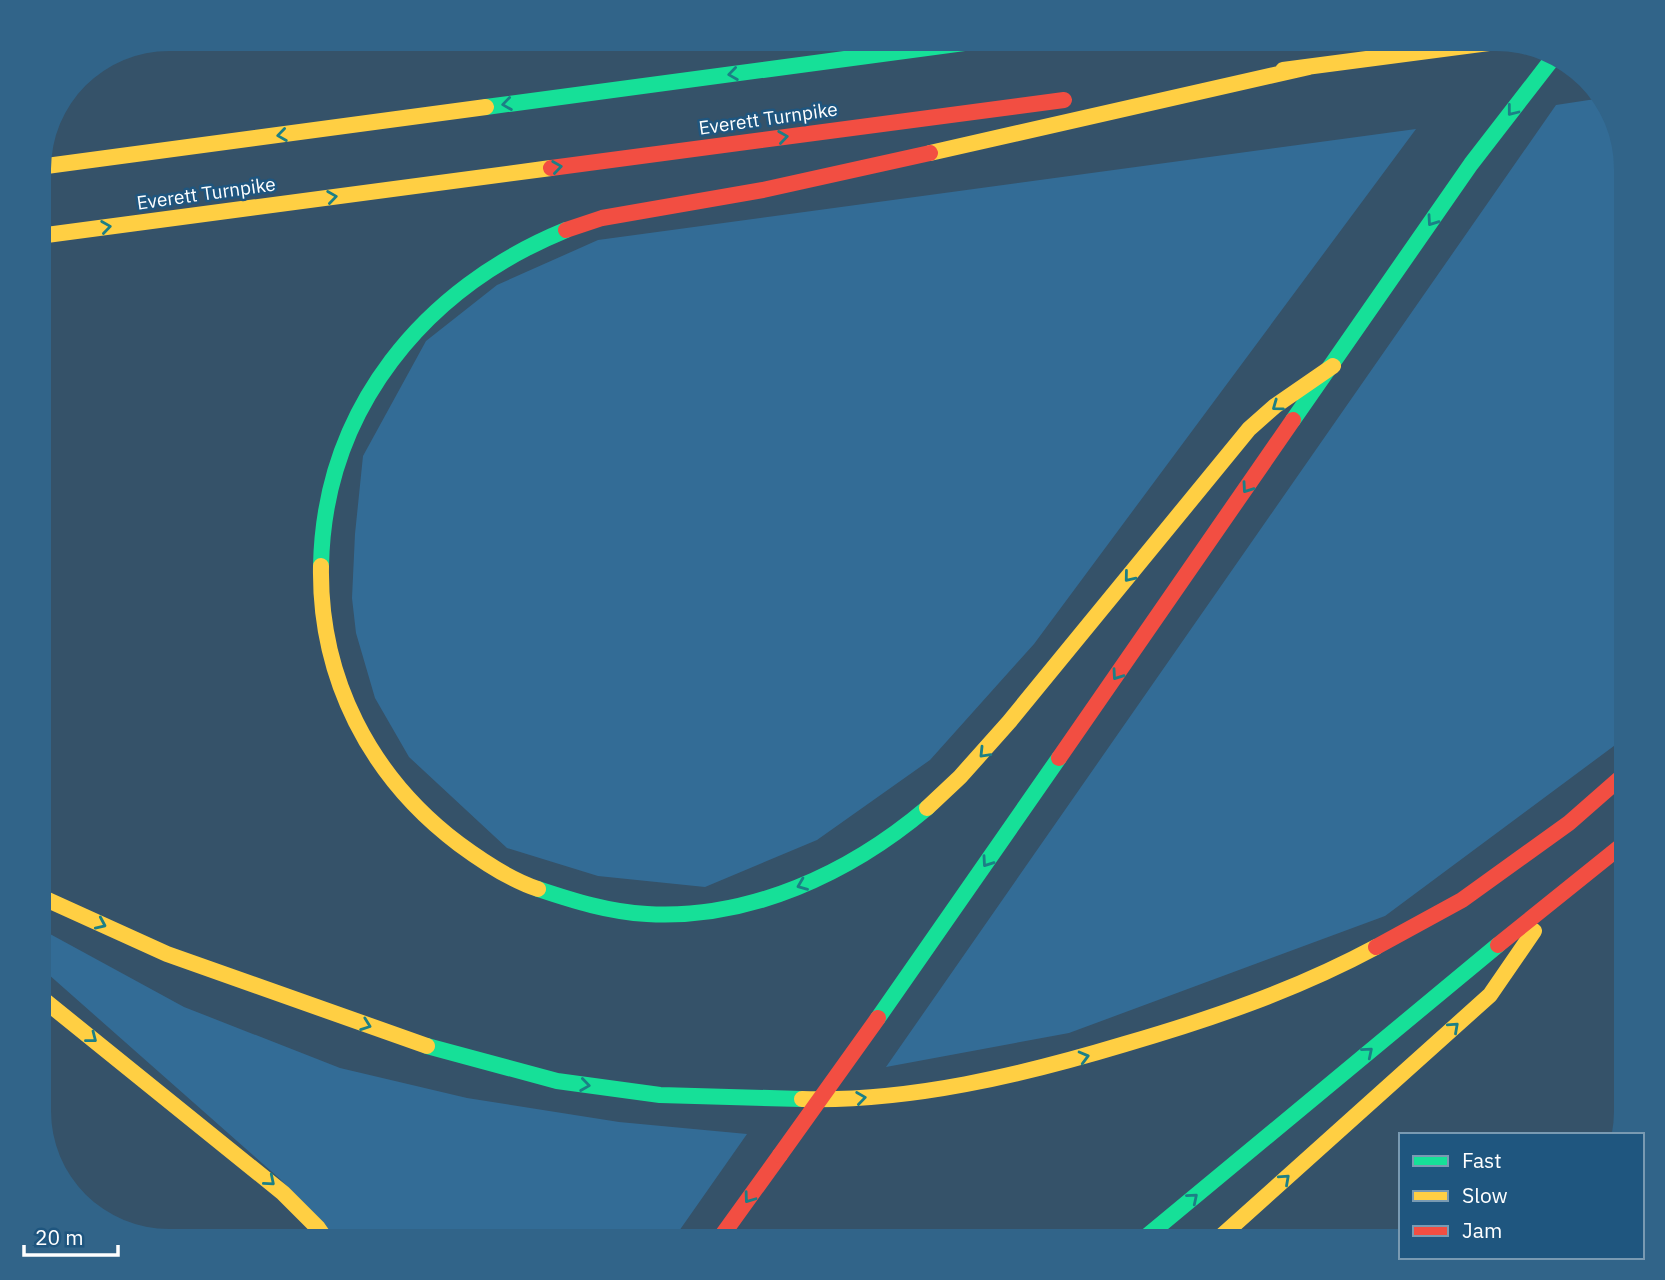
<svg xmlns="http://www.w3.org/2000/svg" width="1665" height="1280" font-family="'IBM Plex Sans',sans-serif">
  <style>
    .green { fill: #336c96 }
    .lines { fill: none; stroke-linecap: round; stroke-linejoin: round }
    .fast { stroke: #16e098; stroke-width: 16 }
    .slow { stroke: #ffcf43; stroke-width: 16 }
    .jam { stroke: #f24e42; stroke-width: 16 }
    .jam-bridge { stroke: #f24e42; stroke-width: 16 }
    .oneway { stroke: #1c7f86 }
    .labels { text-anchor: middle; stroke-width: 5; stroke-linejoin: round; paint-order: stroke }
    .street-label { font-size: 19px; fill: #fff; stroke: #1f567f }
  </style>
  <rect width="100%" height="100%" fill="#355269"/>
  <path class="green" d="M1602 98 1613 111 1626 168V737L1385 916 1069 1033 886 1067 1556 105Z
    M1416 129 1034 644 930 760 817 840 705 887 598 876 507 848 409 757 375 698 356 633 352 598 355 534 363 456 426 341 497 285 598 240Z
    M39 928 184 1007 340 1068 467 1098 619 1122 747 1134 672 1241H339L280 1179 39 966Z"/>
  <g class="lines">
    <path class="fast" d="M486 107 994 39
      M1293 420 1471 164 1553 58
      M321 566C324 409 424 288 566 230
      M538 889C574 901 609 912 647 914 750 920 850 873 927 808
      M878 1018 1059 758
      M427 1046 557 1081 660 1095 802 1099
      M1141 1241 1498 945"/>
    <path class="slow" d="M1283 70 1504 41
      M930 153 1309 67
      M39 167 486 107
      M39 236 551 168
      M321 566C319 678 370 777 459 844 482 861 510 880 538 889
      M927 808 960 777 1009 722 1249 429 1275 406 1333 366
      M39 896 167 954 427 1046
      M39 996 283 1193 318 1228 327 1241
      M802 1099C910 1102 1022 1075 1125 1044 1211 1019 1296 990 1376 947
      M1216 1241 1490 995 1534 931"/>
    <path class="jam" d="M551 168 1064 100
      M566 230 602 218 763 190 930 153
      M1059 758 1293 420
      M1498 945 1626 842
      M1376 947 1462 900 1569 823 1626 773
      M718 1241 780 1155"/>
    <path class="jam-bridge" d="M780 1155 878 1018"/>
  </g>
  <defs><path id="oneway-chevron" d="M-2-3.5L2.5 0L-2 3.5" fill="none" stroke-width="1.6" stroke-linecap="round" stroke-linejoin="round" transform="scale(1.75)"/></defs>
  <g class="oneway">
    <use href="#oneway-chevron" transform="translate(733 74) rotate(172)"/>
    <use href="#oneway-chevron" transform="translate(507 104) rotate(172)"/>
    <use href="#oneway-chevron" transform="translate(1512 111) rotate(128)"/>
    <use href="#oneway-chevron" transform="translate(282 135) rotate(172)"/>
    <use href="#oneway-chevron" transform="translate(783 137) rotate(-8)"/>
    <use href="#oneway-chevron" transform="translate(557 167) rotate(-8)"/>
    <use href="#oneway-chevron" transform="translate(332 197) rotate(-8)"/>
    <use href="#oneway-chevron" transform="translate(1432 221) rotate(125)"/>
    <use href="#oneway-chevron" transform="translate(106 227) rotate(-8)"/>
    <use href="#oneway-chevron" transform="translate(1277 406) rotate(144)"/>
    <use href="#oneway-chevron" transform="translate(1247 488) rotate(125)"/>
    <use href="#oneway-chevron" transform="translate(1129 577) rotate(129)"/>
    <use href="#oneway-chevron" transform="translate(1117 675) rotate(125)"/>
    <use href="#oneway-chevron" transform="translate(984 753) rotate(134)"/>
    <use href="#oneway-chevron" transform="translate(987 862) rotate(125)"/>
    <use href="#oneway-chevron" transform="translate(802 885) rotate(158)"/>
    <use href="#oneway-chevron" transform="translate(101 924) rotate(24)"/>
    <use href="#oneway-chevron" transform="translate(366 1025) rotate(20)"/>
    <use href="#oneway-chevron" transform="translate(1454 1027) rotate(-42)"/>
    <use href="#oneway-chevron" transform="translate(92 1038) rotate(38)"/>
    <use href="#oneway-chevron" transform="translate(1368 1052) rotate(-40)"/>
    <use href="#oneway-chevron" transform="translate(1084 1057) rotate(-15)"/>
    <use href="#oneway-chevron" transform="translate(585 1085) rotate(8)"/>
    <use href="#oneway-chevron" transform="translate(861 1098) rotate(-8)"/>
    <use href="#oneway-chevron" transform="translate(1285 1179) rotate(-42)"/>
    <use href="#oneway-chevron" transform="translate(270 1181) rotate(40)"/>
    <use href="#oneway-chevron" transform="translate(749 1198) rotate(126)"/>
    <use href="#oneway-chevron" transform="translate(1193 1198) rotate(-40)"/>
  </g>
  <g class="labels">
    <g class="street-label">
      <text transform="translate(768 118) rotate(-8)" y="7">Everett Turnpike</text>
      <text transform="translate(206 193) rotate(-8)" y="7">Everett Turnpike</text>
    </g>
  </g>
  <path d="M0 0H1665V1280H0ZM169 51H1496A118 118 0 0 1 1614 169V1111A118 118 0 0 1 1496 1229H169A118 118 0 0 1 51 1111V169A118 118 0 0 1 169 51Z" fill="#316489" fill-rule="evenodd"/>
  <rect x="1399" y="1133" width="245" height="126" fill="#1f567f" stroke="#799ab2" stroke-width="2"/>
  <rect x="1413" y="1156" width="35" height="10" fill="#16e098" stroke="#799ab2" stroke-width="2"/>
  <text x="1462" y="1168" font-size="21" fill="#ffffff">Fast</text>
  <rect x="1413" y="1191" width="35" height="10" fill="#ffcf43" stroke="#799ab2" stroke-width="2"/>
  <text x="1462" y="1203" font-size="21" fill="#ffffff">Slow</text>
  <rect x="1413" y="1226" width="35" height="10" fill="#f24e42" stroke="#799ab2" stroke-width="2"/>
  <text x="1462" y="1238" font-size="21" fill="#ffffff">Jam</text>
  <path d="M24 1245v10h94v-10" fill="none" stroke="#ffffff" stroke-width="3.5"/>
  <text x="35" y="1245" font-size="21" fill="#ffffff" stroke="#1f567f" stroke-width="5" paint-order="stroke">20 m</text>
</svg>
